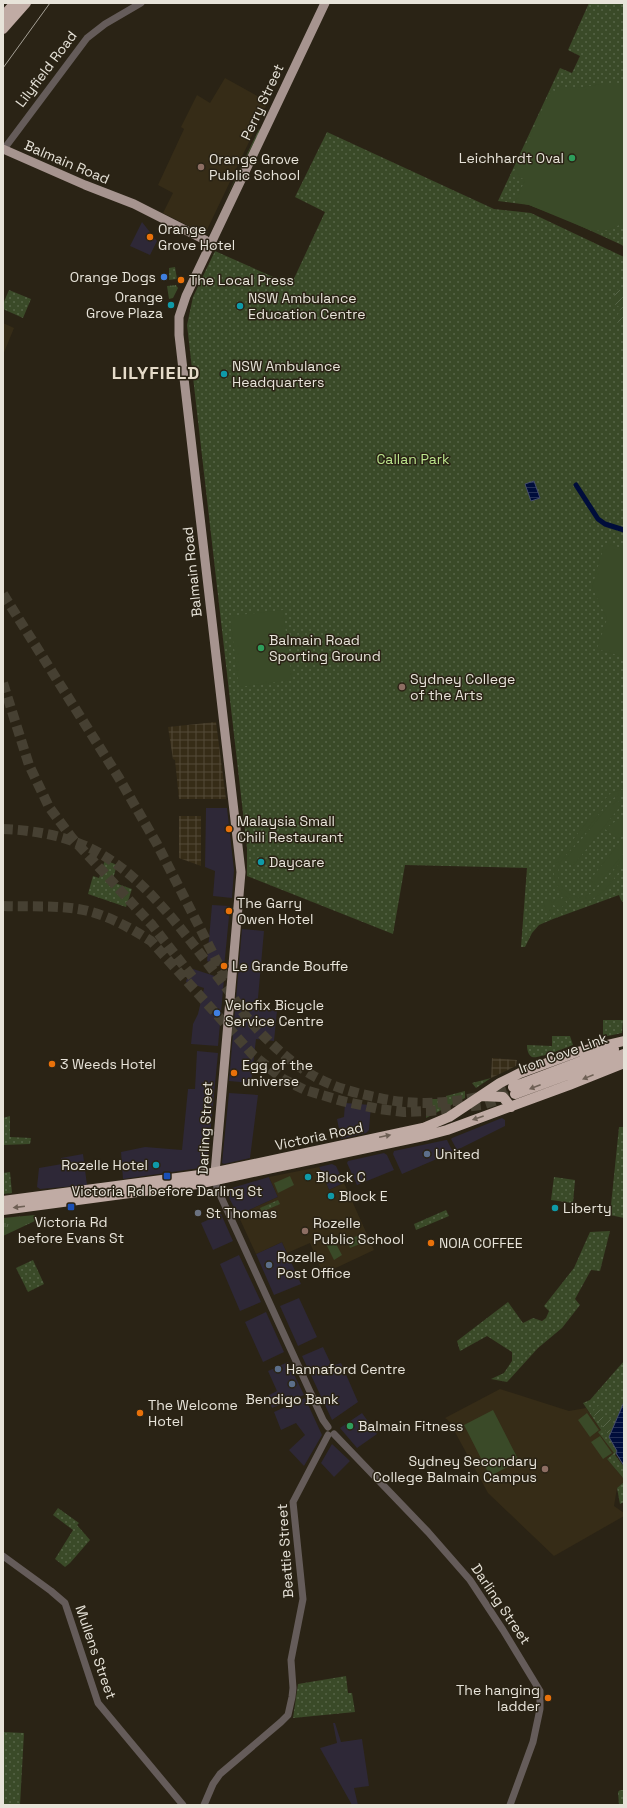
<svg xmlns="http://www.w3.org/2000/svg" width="627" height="1808" font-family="'Space Grotesk',sans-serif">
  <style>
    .commercial { fill: #2e2837 }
    .industrial { fill: url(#industrial-grid) }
    .built { fill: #362c17 }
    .grass { fill: url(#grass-tufts) }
    .park { fill: url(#park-dots) }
    .garden { fill: url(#garden-furrows) }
    .pitch { fill: #3a4a28 }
    .water { fill: url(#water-rules); stroke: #454d6a }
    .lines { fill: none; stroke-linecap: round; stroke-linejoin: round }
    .canal { stroke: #000d3b; stroke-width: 5 }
    .highway-tunnel { stroke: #464032; stroke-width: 10; stroke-dasharray: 10 5; stroke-linecap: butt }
    .minor { stroke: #655c5a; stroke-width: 7 }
    .major { stroke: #a6948f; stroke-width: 9 }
    .highway { stroke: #c0aba4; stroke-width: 10 }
    .tram { stroke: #a5a095; stroke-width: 1 }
    .oneway { fill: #6e6055 }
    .leisure-dot { fill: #2e9e5b; stroke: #2a2315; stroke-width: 1.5 }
    .education-dot { fill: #8d6e63; stroke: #2a2315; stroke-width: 1.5 }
    .food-dot { fill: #e8710a; stroke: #2a2315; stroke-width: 1.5 }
    .shop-dot { fill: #3f7fe0; stroke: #2a2315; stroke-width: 1.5 }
    .culture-dot { fill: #0f9aa8; stroke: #2a2315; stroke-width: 1.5 }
    .service-dot { fill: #5c6f8a; stroke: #2a2315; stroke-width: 1.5 }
    .transit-dot { fill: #1a4fb4; stroke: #2a2315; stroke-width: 1.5 }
    .worship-dot { fill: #6b7280; stroke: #2a2315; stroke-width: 1.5 }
    .labels { text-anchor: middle; stroke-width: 3; stroke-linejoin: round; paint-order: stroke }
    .street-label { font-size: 14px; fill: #e7e3d9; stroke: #2a2315 }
    .poi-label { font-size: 14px; fill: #e7e3d9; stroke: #2a2315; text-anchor: start }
    .park-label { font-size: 14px; fill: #bce58d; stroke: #2a2315 }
    .district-label { font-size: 18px; font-weight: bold; letter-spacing: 1px; fill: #e5dbc9; stroke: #2a2315 }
  </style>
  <defs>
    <pattern id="industrial-grid" width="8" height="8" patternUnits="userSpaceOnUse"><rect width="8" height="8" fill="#362c17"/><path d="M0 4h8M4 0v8" fill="none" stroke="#534a38"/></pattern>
    <pattern id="grass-tufts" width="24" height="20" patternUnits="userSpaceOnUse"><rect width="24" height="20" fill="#3a4a28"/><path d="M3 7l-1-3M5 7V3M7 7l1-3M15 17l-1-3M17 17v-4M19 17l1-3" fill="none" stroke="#566447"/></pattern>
    <pattern id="park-dots" width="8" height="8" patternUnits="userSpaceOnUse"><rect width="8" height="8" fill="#3a4a28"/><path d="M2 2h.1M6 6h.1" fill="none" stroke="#566447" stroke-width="1.8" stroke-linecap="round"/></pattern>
    <pattern id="garden-furrows" width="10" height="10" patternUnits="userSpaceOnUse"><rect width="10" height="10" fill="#3a4a28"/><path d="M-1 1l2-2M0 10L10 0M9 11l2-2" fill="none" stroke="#566447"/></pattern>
    <pattern id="water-rules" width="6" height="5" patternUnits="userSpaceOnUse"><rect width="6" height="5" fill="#000d3b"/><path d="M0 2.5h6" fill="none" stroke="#253057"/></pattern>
  </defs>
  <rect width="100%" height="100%" fill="#2a2315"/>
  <path class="commercial" d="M142 222 157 241 150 255 130 246Z
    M206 808H227L234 870 232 898 213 896 215 871 205 867Z
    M212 905 230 906 224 968 207 961Z
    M242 929 264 931 257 1009 277 1011 274 1041 256 1039 251 1083 229 1081Z
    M190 968 224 979 218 1046 191 1044 193 1024 198 1014 204 988 186 982Z
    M197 1051 218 1053 207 1167 123 1179 121 1152 145 1147 182 1150 188 1089H195Z
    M229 1093 258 1095 250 1158 224 1164 222 1163Z
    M345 1103 371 1105 369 1130 366 1133 341 1139 337 1119 344 1117Z
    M502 1118 505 1120V1126L457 1150 451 1139 452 1138Z
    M446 1140H447L453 1152 402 1174 393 1154 394 1151Z
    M384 1153 387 1155 394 1170 357 1185 347 1163 348 1161Z
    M83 1154 87 1185 40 1189 37 1187 39 1168 62 1164 61 1158Z
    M332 1164 336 1166 344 1183 329 1190 319 1167Z
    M269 1177 278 1197 238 1215 225 1190Z
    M221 1214 233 1241 213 1250 201 1223Z
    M282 1242 301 1284 274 1295 256 1254Z
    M239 1255 261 1302 240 1311 220 1264Z
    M299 1298 317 1337 298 1346 280 1306Z
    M266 1312 284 1352 263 1362 245 1322Z
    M323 1347 332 1366 341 1363 358 1402 332 1420 302 1356Z
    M288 1362 304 1395 272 1408 267 1396 277 1391 268 1371Z
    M305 1398 322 1435 304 1466 289 1450 305 1435 296 1423 281 1430 274 1412Z
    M362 1413 377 1434 357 1448 340 1428Z
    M332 1444 350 1461 334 1477 321 1463Z
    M333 1723H335L341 1742 362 1739 369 1786 354 1788 358 1805H352L320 1748 337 1743Z"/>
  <path class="industrial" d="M216 722 226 799H179L175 760 173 759 168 727Z
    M179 816H201V866L179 858Z
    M492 1058 517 1060 516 1066 491 1078Z"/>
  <path class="built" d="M225 78 268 102 205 234 163 213 173 193 158 185 184 129 181 127 197 95 210 103Z
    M3 323 14 328 3 355Z
    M319 1167 329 1190 344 1183 374 1250 323 1274 310 1243 287 1253 282 1242 256 1254 238 1215 278 1197 269 1177Z
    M500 1389 569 1411 586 1408 601 1430 599 1432 614 1453 607 1459 624 1479V1482L617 1488 614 1506 624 1513V1516L554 1556 488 1493 449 1421 445 1418Z"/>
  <path class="grass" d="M259 129 260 130 224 202Z
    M176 285 178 288 173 298 169 299 167 286Z
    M35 1215 37 1220 3 1236V1218Z"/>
  <path class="park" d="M589 3H624V246L563 218 529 205 498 201 560 68 572 73 580 56 568 50Z
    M327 132 494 209 531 213 624 257V903L621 900 619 895 553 919 539 925 532 933 525 947H521L527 868 405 865 393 934 247 876V848L187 325 193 297 215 251 291 285 325 212 295 197Z
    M175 267 177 279 169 280V268Z
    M9 290 31 299 23 318 3 309V304Z
    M105 860 117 865 112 882 132 889 126 907 88 894 93 876 99 878Z
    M603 1020H623L622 1033 603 1037Z
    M552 1036H570L573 1045C565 1048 539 1059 532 1057 528 1055 527 1049 527 1045L552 1046Z
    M491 1078 476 1088 472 1083Z
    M465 1091V1098L426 1118 427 1099H446V1096Z
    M10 1116V1137L31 1138 30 1144 3 1145V1118Z
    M619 1127H624V1218L610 1215Z
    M10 1172 12 1193 3 1194V1173Z
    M554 1177 575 1180 573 1203 551 1200Z
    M278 1200 280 1204 262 1212 260 1208Z
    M446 1210 449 1216 416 1230 414 1224Z
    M610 1231 600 1271 591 1270 575 1299 580 1305 562 1328 538 1348 507 1382 491 1379 504 1373 512 1361V1352L487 1336 460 1351 457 1341 508 1302 523 1323 533 1318 542 1321 546 1318 549 1311 544 1306 574 1268 590 1232Z
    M33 1260 44 1284 28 1292 16 1268Z
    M624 1361V1402L609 1437 617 1451 615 1455 624 1467V1479L607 1459 614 1453 598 1432 601 1430 583 1403 590 1400Z
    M624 1482V1502L620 1504 617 1488Z
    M58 1508 79 1523 77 1525 90 1540 70 1563 65 1567 55 1559 73 1530 53 1515Z
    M346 1676 348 1693H352L355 1712 293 1718 298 1684Z
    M3 1732 24 1733 20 1805H3Z
    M620 1790H624V1805H619L618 1792Z"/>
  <path class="garden" d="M618 289 624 292V325L615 321 621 308 611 302Z
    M602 1402 604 1404 600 1410 601 1415 608 1420 610 1418 613 1424 608 1434 592 1412Z"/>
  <path class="pitch" d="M601 84H624V223L608 230 592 231 529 205 516 202H515L525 180 518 176 516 178 512 176 551 90 555 91 556 88 564 85 566 88 576 87 579 88Z
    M605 543 624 549V657L597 649 607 619 592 587Z
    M283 610 292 680 239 687 230 616Z
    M624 789V794L615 797 608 802C597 817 585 831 574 846 569 852 562 858 559 866 557 874 558 883 564 889 587 915 611 872 624 857V865C615 876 606 893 592 899 567 910 546 882 557 860L605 799 611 793Z
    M617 800 622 804 573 866 565 860 610 804 613 805Z
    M624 815V828L619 840 605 829Z
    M624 837V853L597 886 590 880Z
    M559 897 560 900 563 897 571 911 562 906 564 913 563 914 552 903Z
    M543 900 552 901 550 918H548Z
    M290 1176 294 1185 278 1193 274 1183Z
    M362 1234 365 1242 350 1248 347 1240Z
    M334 1240 342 1255 334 1260 326 1244Z
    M493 1410 519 1461 490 1476 464 1425Z
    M587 1413 599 1430 590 1437 578 1420Z
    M600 1436 612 1453 603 1459 591 1442Z"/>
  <path class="water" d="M534 481 540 498 531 501 525 484Z
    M624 1402V1466L616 1453 617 1451 609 1437Z"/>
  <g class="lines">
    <path class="canal" d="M576 485 598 519 605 524 624 530"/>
    <path class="highway-tunnel" d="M3 594 119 778 157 844 228 983
      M3 683 29 765 49 807 72 838 152 925 194 979
      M3 829C35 830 73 837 101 854 153 884 195 948 231 994 236 1001 240 1008 245 1015 263 1037 287 1060 312 1075 332 1087 355 1093 379 1098 423 1108 471 1102 513 1087
      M3 906C27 907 53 905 78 909 104 913 129 927 151 941L253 1055 283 1079 305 1090 342 1101 379 1109 404 1112 430 1111 482 1105 515 1094"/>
    <path class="minor" d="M4 149 87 38 105 24 141 3
      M216 1181 217 1188 323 1420 328 1427
      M334 1434 428 1532 470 1580 503 1630 540 1691V1709L533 1742 510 1805
      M3 1556 51 1591 65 1603 98 1703 183 1805
      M204 1805 213 1784 220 1774 281 1722 288 1715 292 1697 293 1688 291 1660 303 1599 293 1502 328 1435"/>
    <path class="major" d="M3 149 85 185 134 204 205 240 210 245
      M215 1173 241 872 179 335V317L186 296 325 3"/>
    <path class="highway" d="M3 16 15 3
      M3 29 26 3
      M513 1087 614 1049
      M515 1094 624 1054
      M482 1096 503 1097 511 1107
      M3 1201 207 1174 423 1128 449 1117 500 1083 520 1073 577 1052 624 1041
      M3 1210 197 1184 428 1135 447 1130 569 1085 624 1063"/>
    <path class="tram" d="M3 68 50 3"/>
  </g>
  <defs><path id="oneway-solid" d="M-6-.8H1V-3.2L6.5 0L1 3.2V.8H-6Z"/></defs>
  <g class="oneway">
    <use href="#oneway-solid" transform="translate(588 1077) rotate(158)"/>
    <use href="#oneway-solid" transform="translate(535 1087) rotate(159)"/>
    <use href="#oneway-solid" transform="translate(478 1118) rotate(161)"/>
    <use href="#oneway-solid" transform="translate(385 1136) rotate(-12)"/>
    <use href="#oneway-solid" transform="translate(19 1207) rotate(173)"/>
  </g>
  <g class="leisure-dot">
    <circle cx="572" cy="158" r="4"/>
    <circle cx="261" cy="648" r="4"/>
    <circle cx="350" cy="1426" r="4"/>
  </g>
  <g class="education-dot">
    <circle cx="201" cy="167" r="4"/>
    <circle cx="402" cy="687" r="4"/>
    <circle cx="305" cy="1231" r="4"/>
    <circle cx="545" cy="1469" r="4"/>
  </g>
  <g class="food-dot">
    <circle cx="150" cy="237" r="4"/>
    <circle cx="181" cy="280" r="4"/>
    <circle cx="229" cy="829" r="4"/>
    <circle cx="229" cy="911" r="4"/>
    <circle cx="224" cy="966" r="4"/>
    <circle cx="52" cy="1064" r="4"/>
    <circle cx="234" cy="1073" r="4"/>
    <circle cx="431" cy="1243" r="4"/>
    <circle cx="140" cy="1413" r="4"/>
    <circle cx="548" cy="1698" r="4"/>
  </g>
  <g class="shop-dot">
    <circle cx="164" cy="277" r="4"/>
    <circle cx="217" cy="1013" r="4"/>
  </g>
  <g class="culture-dot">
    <circle cx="171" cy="305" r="4"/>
    <circle cx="240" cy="306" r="4"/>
    <circle cx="224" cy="374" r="4"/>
    <circle cx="261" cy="862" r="4"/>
    <circle cx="156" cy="1165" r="4"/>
    <circle cx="308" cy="1177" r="4"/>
    <circle cx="331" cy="1196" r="4"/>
    <circle cx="555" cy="1208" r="4"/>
  </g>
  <g class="service-dot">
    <circle cx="427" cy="1154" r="4"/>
    <circle cx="269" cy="1265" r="4"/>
    <circle cx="278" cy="1369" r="4"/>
    <circle cx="292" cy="1384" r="4"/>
  </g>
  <g class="transit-dot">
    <rect x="163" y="1172" width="8" height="8" rx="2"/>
    <rect x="67" y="1203" width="8" height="8" rx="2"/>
  </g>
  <circle class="worship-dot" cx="198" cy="1213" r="4"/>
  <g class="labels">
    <g class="street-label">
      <text transform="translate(46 69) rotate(-53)" y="5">Lilyfield Road</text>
      <text transform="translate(262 102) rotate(-65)" y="5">Perry Street</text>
      <text transform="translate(67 162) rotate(23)" y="5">Balmain Road</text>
      <text transform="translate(192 572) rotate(-96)" y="5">Balmain Road</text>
      <text transform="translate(563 1053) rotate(-20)" y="5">Iron Cove Link</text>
      <text transform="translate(205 1128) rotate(-87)" y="5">Darling Street</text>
      <text transform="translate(319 1136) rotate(-12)" y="5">Victoria Road</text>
      <text transform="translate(285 1551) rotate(-94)" y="5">Beattie Street</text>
      <text transform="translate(501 1604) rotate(56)" y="5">Darling Street</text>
      <text transform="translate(96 1652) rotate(71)" y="5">Mullens Street</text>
    </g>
    <g class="poi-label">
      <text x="564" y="163" text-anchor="end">Leichhardt Oval</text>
      <text x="209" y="164">Orange Grove<tspan x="209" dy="16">Public School</tspan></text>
      <text x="158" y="234">Orange<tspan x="158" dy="16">Grove Hotel</tspan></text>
      <text x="156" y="282" text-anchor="end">Orange Dogs</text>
      <text x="189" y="285">The Local Press</text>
      <text x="163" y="302" text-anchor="end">Orange<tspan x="163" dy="16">Grove Plaza</tspan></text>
      <text x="248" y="303">NSW Ambulance<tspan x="248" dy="16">Education Centre</tspan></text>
      <text x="232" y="371">NSW Ambulance<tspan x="232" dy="16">Headquarters</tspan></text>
      <text x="269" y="645">Balmain Road<tspan x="269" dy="16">Sporting Ground</tspan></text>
      <text x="410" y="684">Sydney College<tspan x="410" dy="16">of the Arts</tspan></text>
      <text x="237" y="826">Malaysia Small<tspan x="237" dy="16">Chili Restaurant</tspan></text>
      <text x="269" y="867">Daycare</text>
      <text x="237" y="908">The Garry<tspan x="237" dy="16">Owen Hotel</tspan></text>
      <text x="232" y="971">Le Grande Bouffe</text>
      <text x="225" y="1010">Velofix Bicycle<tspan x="225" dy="16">Service Centre</tspan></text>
      <text x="60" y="1069">3 Weeds Hotel</text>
      <text x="242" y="1070">Egg of the<tspan x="242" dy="16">universe</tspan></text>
      <text x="435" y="1159">United</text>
      <text x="148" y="1170" text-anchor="end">Rozelle Hotel</text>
      <text x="316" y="1182">Block C</text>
      <text x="167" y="1196" text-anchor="middle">Victoria Rd before Darling St</text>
      <text x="339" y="1201">Block E</text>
      <text x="563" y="1213">Liberty</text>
      <text x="206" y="1218">St Thomas</text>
      <text x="71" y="1227" text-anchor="middle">Victoria Rd<tspan x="71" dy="16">before Evans St</tspan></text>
      <text x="313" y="1228">Rozelle<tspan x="313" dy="16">Public School</tspan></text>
      <text x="439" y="1248">NOIA COFFEE</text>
      <text x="277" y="1262">Rozelle<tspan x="277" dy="16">Post Office</tspan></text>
      <text x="286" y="1374">Hannaford Centre</text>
      <text x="292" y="1404" text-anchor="middle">Bendigo Bank</text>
      <text x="148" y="1410">The Welcome<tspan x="148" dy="16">Hotel</tspan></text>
      <text x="358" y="1431">Balmain Fitness</text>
      <text x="537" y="1466" text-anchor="end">Sydney Secondary<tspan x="537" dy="16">College Balmain Campus</tspan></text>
      <text x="540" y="1695" text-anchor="end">The hanging<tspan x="540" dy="16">ladder</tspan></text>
    </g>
    <g class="park-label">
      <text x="413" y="464">Callan Park</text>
    </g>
    <g class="district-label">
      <text x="156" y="379">LILYFIELD</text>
    </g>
  </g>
  <rect width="627" height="1808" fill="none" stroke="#e7e3d9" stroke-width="8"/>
</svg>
